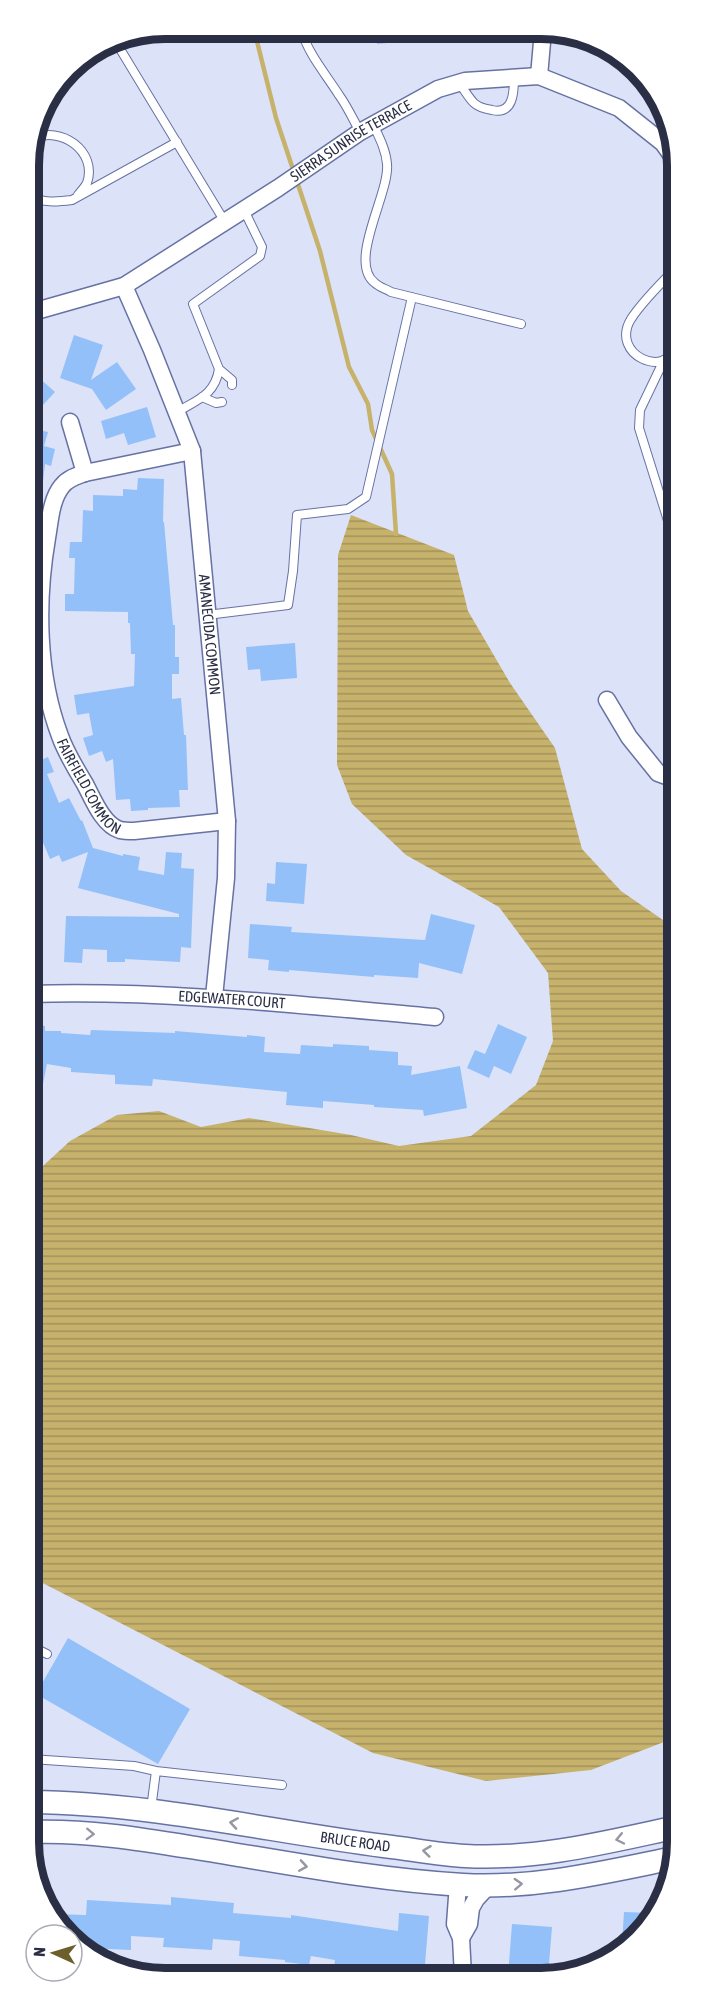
<svg xmlns="http://www.w3.org/2000/svg" width="706" height="2007" font-family="'Asap Condensed',sans-serif">
  <style>
    .water { fill: url(#water-rules) }
    .lines { fill: none; stroke-linecap: round; stroke-linejoin: round }
    .stream { stroke: #c7b26c; stroke-width: 4.5 }
    .building { fill: #93c0f9 }
    .lane-casing { stroke: #6772a3; stroke-width: 10 }
    .street-casing { stroke: #6772a3; stroke-width: 19 }
    .secondary-casing { stroke: #6772a3; stroke-width: 25 }
    .lane { stroke: #fff; stroke-width: 8 }
    .street { stroke: #fff; stroke-width: 16 }
    .secondary { stroke: #fff; stroke-width: 22 }
    .oneway { stroke: #9597a2 }
    .labels { text-anchor: middle; stroke-width: 4.5; stroke-linejoin: round; paint-order: stroke }
    .street-label { font-size: 15px; fill: #2b2f45; stroke: #fff }
    .rim { fill: none; stroke: #2b2f45; stroke-width: 8 }
  </style>
  <defs>
    <pattern id="water-rules" width="6" height="5" patternUnits="userSpaceOnUse" patternTransform="scale(1.5)"><rect width="6" height="5" fill="#c7b26c"/><path d="M0 2.5h6" fill="none" stroke="#a2915b"/></pattern>
  </defs>
  <rect width="100%" height="100%" fill="#dce2f8"/>
  <path class="water" d="M351 515 454 555 468 611 510 683 555 748 582 849 621 891 676 929V997H673L676 1005 677 1737 591 1770 486 1781 373 1753 31 1577V1177L70 1141 117 1115 159 1111 201 1127 249 1118 351 1135 399 1146 471 1136 536 1085 553 1041 548 973 499 907 406 855 352 804 337 765 338 555Z"/>
  <g class="lines">
    <path class="stream" d="M254 29 276 118 320 251 349 367 368 404 372 430 392 474 396 534"/>
  </g>
  <path class="building" d="M375 30H431V39L377 44Z
    M74 335 103 345 91 380 117 362 136 389 106 410 92 389 60 378Z
    M29 369 55 392 29 420Z
    M147 407 156 437 128 445 124 433 106 439 101 421Z
    M29 428 48 432 44 446 55 449 51 466 45 464 38 525 29 524Z
    M138 478 164 479 163 522H164L173 625H175V657H179V674H172V699L181 698 184 735H186L188 790H179L180 807 148 808V810L131 811 130 799 116 800 113 759 106 762 102 751 89 756 83 738 93 735 89 713 77 715 74 695 134 686 135 654H131L130 623H128V612L65 611V594H74L75 558H69L70 542H82L83 510 93 511V495L123 496V489L137 490Z
    M295 643 297 678 261 681 260 669 248 670 246 647Z
    M30 734H34L41 760 48 757 54 772 47 774 59 803 69 798 81 821 82 820 93 848 123 856V854L140 857 138 870 164 875 166 852 182 853 181 868 194 869 191 948 181 947 180 962 125 959V962H107V950L83 949 82 963 64 962 66 916 179 917V914L78 888 88 852 62 862 59 855 50 859 30 812Z
    M276 862 307 864 304 904 266 901 267 883 275 884Z
    M431 914 475 925 462 974 419 963 418 978 374 975V977L289 970V972L268 970 269 960 248 958 250 924 292 927 291 932 425 940Z
    M30 926H40L42 966H30Z
    M30 1023 45 1026V1031H61V1033L90 1035 91 1030 175 1033V1031L247 1037V1035L265 1037 264 1052 300 1054 301 1045 333 1047V1044L369 1046V1050L398 1052V1065L412 1066 411 1075 460 1066 467 1108 424 1116 423 1110 374 1107V1105L323 1101V1108L286 1105 287 1092 153 1079 152 1086 115 1084V1075L71 1072V1068L47 1064 36 1118H30Z
    M498 1024 527 1037 511 1074 494 1066 489 1078 467 1068 475 1050 485 1054Z
    M68 1638 190 1709 158 1764 36 1694Z
    M171 1897 234 1903 233 1913 291 1918V1915L398 1931 399 1913 429 1916 424 1976H394V1974L334 1966 335 1960 311 1956 309 1965 285 1962V1960L239 1956 240 1941 213 1939 212 1950 163 1947 164 1938 131 1936V1950L86 1948 72 1941V1935H67L55 1914 86 1915 87 1900 171 1905Z
    M624 1912 652 1913 644 1932 622 1944Z
    M512 1924 552 1927 548 1976H508Z"/>
  <g class="lines">
    <g class="lane-casing">
      <path id="lane" d="M301 29C308 54 325 73 339 95 347 106 353 119 360 132
        M114 39 225 222
        M459 83C464 89 468 97 474 103 478 107 486 109 492 110 513 115 514 93 514 78
        M373 124C379 137 386 150 387 164 390 193 347 262 375 283 379 287 386 289 391 292L521 324
        M33 139C60 125 98 151 87 183 85 187 81 191 78 195
        M663 143 673 134
        M29 196C44 203 56 202 72 200L177 142
        M675 269C661 283 642 302 631 319 609 355 668 380 675 345
        M664 360 640 410 639 428 675 543
        M219 369 232 380V385
        M202 397 216 403 222 402
        M177 412C197 400 215 395 219 369L193 304 260 256 262 247 244 210
        M207 615 288 605 293 571 297 515 348 509 366 497 412 297
        M31 1646 47 1654
        M31 1759 134 1766 156 1771 151 1809
        M156 1771 282 1785"/>
    </g>
    <g class="street-casing">
      <g id="street">
        <path d="M539 76 543 31"/>
        <path id="s1" d="M124 286 152 350 192 451 227 821 226 878 214 997"/>
        <path id="s2" d="M29 313 124 286 278 188 360 132 438 89 465 81 539 76 619 108 663 143 675 160"/>
        <path d="M70 422 85 473"/>
        <path id="s3" d="M192 451 85 473C77 476 68 478 62 486 51 499 50 521 47 538 36 602 37 675 60 736 66 753 76 769 85 784 93 799 103 825 120 830 124 831 130 831 134 831L227 821"/>
        <path d="M607 700 629 737 658 773 669 777 676 776"/>
        <path id="s4" d="M30 994C166 990 300 1005 435 1017"/>
        <path d="M458 1884 455 1924 461 1938 463 1976"/>
        <path d="M461 1938 469 1924 471 1908 476 1899 489 1885"/>
      </g>
    </g>
    <g class="secondary-casing">
      <g id="secondary">
        <path id="s5" d="M31 1802C150 1803 267 1831 384 1846 411 1849 438 1855 465 1856 537 1860 607 1842 677 1827"/>
        <path d="M31 1832C89 1830 146 1840 202 1849 289 1863 376 1880 463 1885 535 1889 605 1872 674 1858"/>
      </g>
    </g>
    <use href="#lane" class="lane"/>
    <use href="#street" class="street"/>
    <use href="#secondary" class="secondary"/>
  </g>
  <defs><path id="oneway-chevron" d="M-2-3.5L2.5 0L-2 3.5" fill="none" stroke-width="1.6" stroke-linecap="round" stroke-linejoin="round" transform="scale(1.5)"/></defs>
  <g class="oneway">
    <use href="#oneway-chevron" transform="translate(234 1823) rotate(-171)"/>
    <use href="#oneway-chevron" transform="translate(90 1834) rotate(2)"/>
    <use href="#oneway-chevron" transform="translate(620 1839) rotate(168)"/>
    <use href="#oneway-chevron" transform="translate(427 1851) rotate(-173)"/>
    <use href="#oneway-chevron" transform="translate(303 1866) rotate(9)"/>
    <use href="#oneway-chevron" transform="translate(518 1884) rotate(-3)"/>
  </g>
  <g class="labels">
    <g class="street-label">
      <text dy="5" stroke="none"><textPath href="#s2" startOffset="368">SIERRA SUNRISE TERRACE</textPath></text>
      <text dy="5" stroke="none"><textPath href="#s1" startOffset="363">AMANECIDA COMMON</textPath></text>
      <text dy="5" stroke="none"><textPath href="#s3" startOffset="450">FAIRFIELD COMMON</textPath></text>
      <text dy="5" stroke="none"><textPath href="#s4" startOffset="202">EDGEWATER COURT</textPath></text>
      <text dy="5" stroke="none"><textPath href="#s5" startOffset="327">BRUCE ROAD</textPath></text>
    </g>
  </g>
  <path d="M0 0H706V2007H0ZM165 39H541A126 126 0 0 1 667 165V1842A126 126 0 0 1 541 1968H165A126 126 0 0 1 39 1842V165A126 126 0 0 1 165 39Z" fill="#fff" fill-rule="evenodd"/>
  <path class="rim" d="M165 39H541A126 126 0 0 1 667 165V1842A126 126 0 0 1 541 1968H165A126 126 0 0 1 39 1842V165A126 126 0 0 1 165 39Z"/>
  <g transform="translate(54 1953) rotate(274)"><circle r="28" fill="#ffffff" stroke="#aaacb5" stroke-width="1.5"/>
  <path d="M0-4.5L10 22L0 15L-10 22Z" fill="#6d5f2c"/>
  <text y="-9" font-size="16" font-weight="bold" text-anchor="middle" fill="#2b2f45">N</text>
  </g>
</svg>
